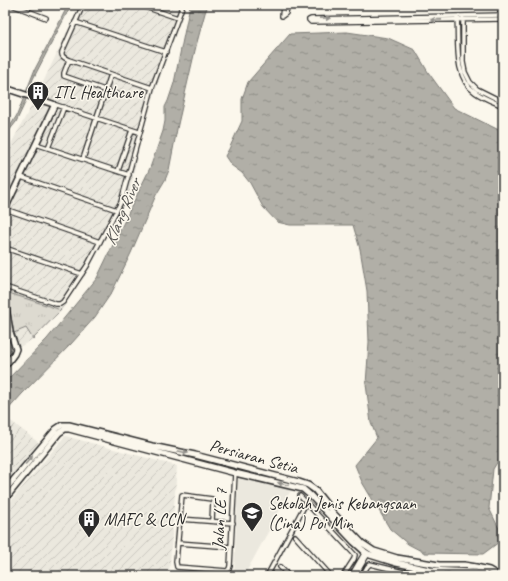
<svg xmlns="http://www.w3.org/2000/svg" width="508" height="581" font-family="Caveat,sans-serif">
  <style>
    .built { fill: #ebe8de }
    .industrial { fill: url(#industrial-furrows) }
    .park { fill: url(#park-tufts); stroke: #84827e }
    .water { fill: url(#water-ripples); stroke: #7b7a75 }
    .lines { fill: none; stroke-linecap: round; stroke-linejoin: round }
    .street-casing { stroke: #2b2b2b; stroke-width: 6 }
    .secondary-casing { stroke: #2b2b2b; stroke-width: 8 }
    .street { stroke: #fbf7ec; stroke-width: 3.5 }
    .secondary { stroke: #fbf7ec; stroke-width: 5 }
    .oneway { fill: #93918c }
    .labels { text-anchor: middle; stroke-width: 3; stroke-linejoin: round; paint-order: stroke }
    .poi-label { font-size: 17px; fill: #2b2b2b; stroke: #fbf7ec; text-anchor: start }
    .street-label { font-size: 17px; fill: #2b2b2b; stroke: #fbf7ec }
    .water-label { font-size: 18px; font-style: italic; fill: #5a5956; stroke: #fbf7ec }
  </style>
  <defs>
    <pattern id="industrial-furrows" width="10" height="10" patternUnits="userSpaceOnUse"><rect width="10" height="10" fill="#ebe8de"/><path d="M-1 1l2-2M0 10L10 0M9 11l2-2" fill="none" stroke="#cac7bf"/></pattern>
    <pattern id="park-tufts" width="24" height="20" patternUnits="userSpaceOnUse"><rect width="24" height="20" fill="#dddad0"/><path d="M3 7l-1-3M5 7V3M7 7l1-3M15 17l-1-3M17 17v-4M19 17l1-3" fill="none" stroke="#bebbb3"/></pattern>
    <pattern id="water-ripples" width="26" height="14" patternUnits="userSpaceOnUse"><rect width="26" height="14" fill="#b1afa7"/><path d="M2 4q2-2 4 0t4 0M15 11q2-2 4 0t4 0" fill="none" stroke="#908f88"/></pattern>
  </defs>
  <rect width="100%" height="100%" fill="#fbf7ec"/>
  <filter id="ink" filterUnits="userSpaceOnUse"><feTurbulence type="fractalNoise" baseFrequency=".025" numOctaves="2"/><feDisplacementMap in="SourceGraphic" scale="8" xChannelSelector="R" yChannelSelector="G"/><feConvolveMatrix kernelMatrix="1 2 1 2 8 2 1 2 1" color-interpolation-filters="sRGB"/></filter>
  <g filter="url(#ink)">
    <path class="built" d="M241 477 291 490 244 576H237L234 574 238 480Z"/>
    <path class="industrial" d="M80 5H184V9L156 89 141 139 129 196 62 310 33 339 5 356V155L34 101Z
      M11 421 39 443 5 485V428Z
      M65 436 177 466 169 576H5V508Z"/>
    <path class="park" d="M9 293 61 310 33 339 26 328 14 333 7 295Z"/>
    <path class="water" d="M68 5H73L67 13 33 79 24 105 16 122 9 131 8 139 5 145 6 133 17 115 35 69 57 27Z
      M190 5H208L205 13 196 46 178 124 169 170 165 180 156 195 131 253 112 292 95 317 71 344 22 394 5 413V381H6L47 339 97 278 150 168 163 131 165 121V107L168 101 174 83Z
      M347 32 388 38 415 50 428 72 454 108 503 132V453L493 469 489 508 503 537V539L483 554 425 553 408 544 390 529 362 482 355 465 377 438 371 423 366 384 369 342 367 291 360 249 353 225H290L277 222 263 207 250 183 242 173 231 165 225 156 229 149 242 121V99L248 82 290 34Z"/>
    <g class="lines">
      <g class="street-casing">
        <path id="street" d="M12 5 46 18
          M83 5 62 52C61 57 65 58 69 60L152 88
          M139 5 178 18
          M283 5 282 16 286 13 287 5
          M503 15 311 19 309 20 311 22 503 19
          M457 18C459 41 453 77 475 92 483 98 494 102 503 106
          M463 19V62L465 72 470 82 477 89 503 102
          M75 22 166 52
          M69 60 64 73V76L119 95
          M53 104 139 132
          M36 144 129 175
          M48 148 64 107
          M83 159 111 74
          M118 171 132 130
          M21 177 117 210
          M5 209 100 242
          M5 248 82 274
          M5 287 56 304H60L63 302 87 266 121 202 152 88 178 18 182 7 181 5
          M300 496 355 555 354 559 343 576
          M180 519 233 523
          M212 521 213 501 212 499 182 495 176 562 177 567 227 571 229 569 230 566 235 473
          M295 536 331 576
          M178 543 231 547
          M280 567 289 576
          M267 576 306 503
          M351 576 365 552 364 550
          M355 576 368 554H371
          M362 576 367 567 370 564 407 573 421 574 435 576"/>
      </g>
      <g class="secondary-casing">
        <path id="secondary" d="M5 88 53 104 54 106 5 209
          M5 301 10 332 16 349 14 354 5 366
          M5 490 56 429 62 425H69L152 446 195 455 299 482 308 485 315 490 335 515 362 543 374 551 397 558 439 565H464L476 567 489 570 499 576
          M5 499 59 433 65 429H69L235 473 303 489 311 496 354 542 365 552 370 555 396 563 430 570 473 572 484 574 488 576"/>
      </g>
      <use href="#street" class="street"/>
      <use href="#secondary" class="secondary"/>
    </g>
    <defs><path id="oneway-solid" d="M-6-.8H1V-3.2L6.5 0L1 3.2V.8H-6Z"/></defs>
    <g class="oneway">
      <use href="#oneway-solid" transform="translate(325 18) rotate(-1)"/>
      <use href="#oneway-solid" transform="translate(436 20) rotate(179)"/>
      <use href="#oneway-solid" transform="translate(183 452) rotate(12)"/>
      <use href="#oneway-solid" transform="translate(29 460) rotate(-50)"/>
      <use href="#oneway-solid" transform="translate(283 484) rotate(-165)"/>
    </g>
  </g>
  <defs>
    <g id="building-pin" transform="scale(1.15)"><path d="M0 17L-7.5 6A9.5 9.5 0 1 1 7.5 6Z" fill="#2b2b2b" stroke="#fbf7ec"/><path d="M-4-6H4V6H1V3H-1V6H-4ZM-2.5-4.3h1.7v1.8h-1.7ZM.8-4.3h1.7v1.8H.8ZM-2.5-1h1.7V.8h-1.7ZM.8-1h1.7V.8H.8Z" fill="#fff"/></g>
    <g id="school-pin" transform="scale(1.15)"><path d="M0 17L-7.5 6A9.5 9.5 0 1 1 7.5 6Z" fill="#2b2b2b" stroke="#fbf7ec"/><path d="M0-5L7-2L0 1L-7-2ZM-4 1L0 2.5L4 1V4Q0 6-4 4Z" fill="#fff"/></g>
  </defs>
  <g fill-rule="evenodd">
    <use href="#building-pin" x="38" y="92"/>
    <use href="#school-pin" x="252" y="513"/>
    <use href="#building-pin" x="89" y="519"/>
  </g>
  <g class="labels">
    <g class="poi-label">
      <text x="54" y="98">ITL Healthcare</text>
      <text x="268" y="509">Sekolah Jenis Kebangsaan<tspan x="268" dy="20">(Cina) Poi Min</tspan></text>
      <text x="104" y="525">MAFC &amp; CCN</text>
    </g>
    <g class="street-label">
      <text transform="translate(254 456) rotate(15)" y="6">Persiaran Setia</text>
      <text transform="translate(219 519) rotate(-87)" y="6">Jalan LE 7</text>
    </g>
    <g class="water-label">
      <text transform="translate(122 212) rotate(-67)" y="6">Klang River</text>
    </g>
  </g>
  <rect width="508" height="581" fill="none" stroke="#fbf7ec" stroke-width="20"/>
  <rect x="10" y="10" width="488" height="561" fill="none" stroke="#2b2b2b" stroke-width="1.5" filter="url(#ink)"/>
</svg>
